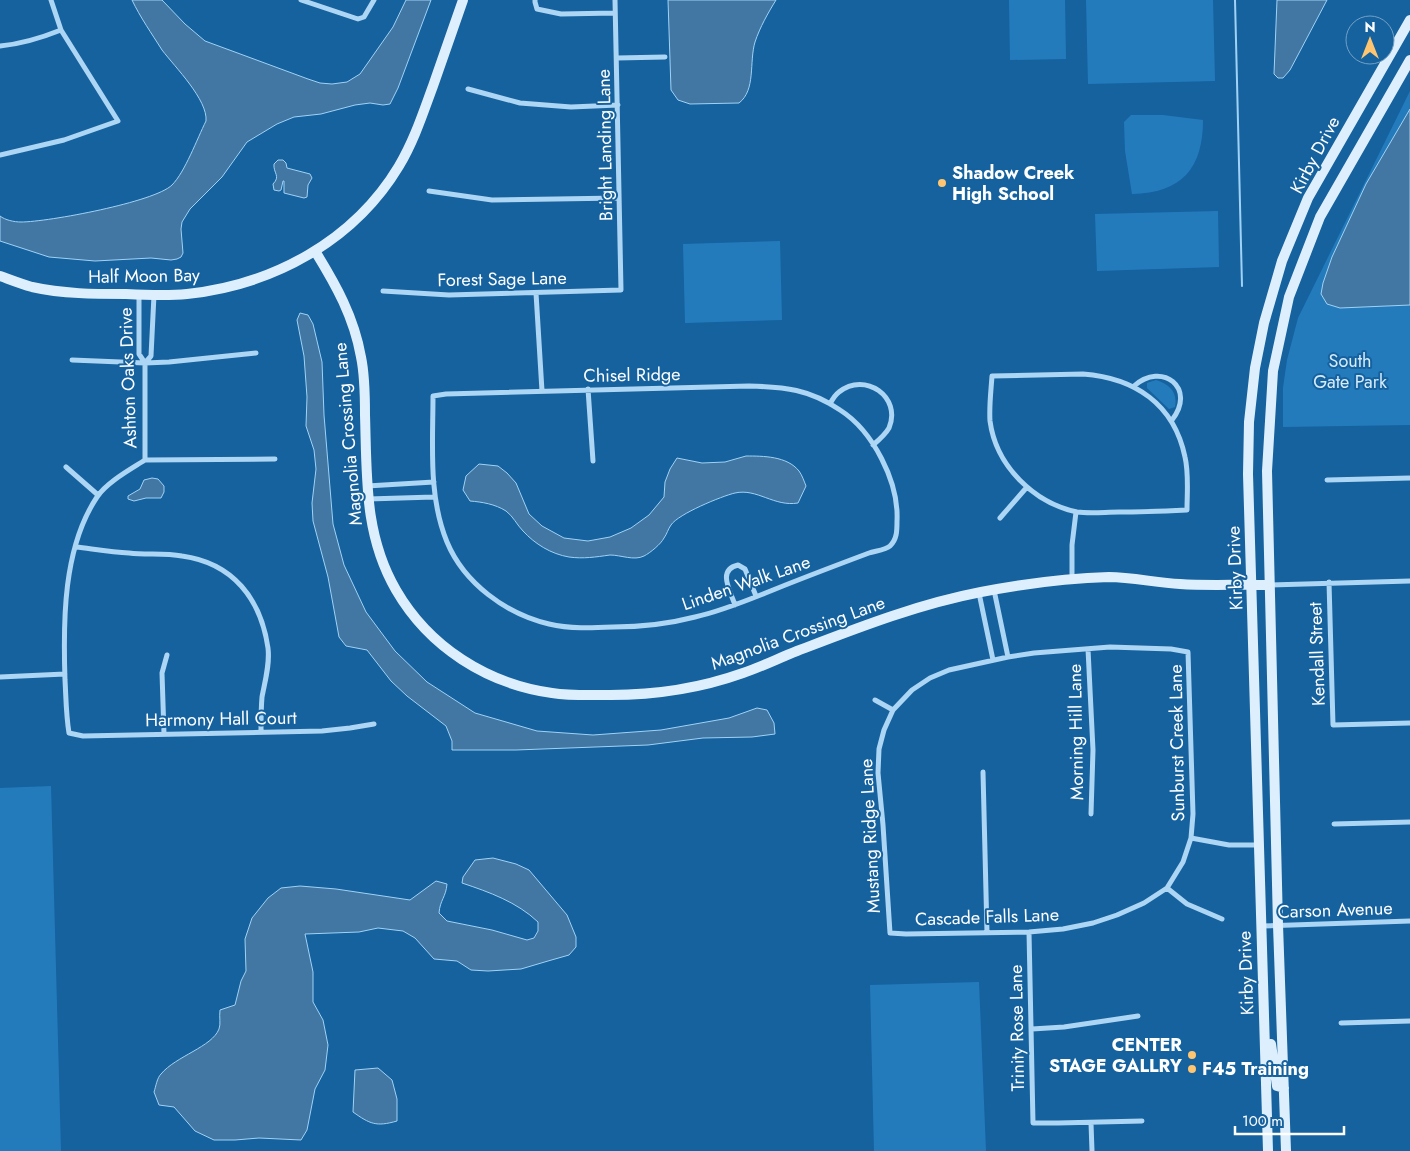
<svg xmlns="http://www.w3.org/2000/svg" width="1410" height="1151" font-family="Jost,sans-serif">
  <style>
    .green { fill: #247bbc }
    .water { fill: #4177a2; stroke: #a0d2f6 }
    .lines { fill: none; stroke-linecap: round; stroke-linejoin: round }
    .stream { stroke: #a0d2f6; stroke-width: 2 }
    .street { stroke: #add5f4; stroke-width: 5 }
    .secondary { stroke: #ddeffd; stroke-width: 10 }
    .poi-dot { fill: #ffc570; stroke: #15629f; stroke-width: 2 }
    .labels { text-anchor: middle; stroke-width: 4; stroke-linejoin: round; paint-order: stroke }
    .street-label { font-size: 18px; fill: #fff; stroke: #15629f }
    .poi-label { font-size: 18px; font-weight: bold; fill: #fff; stroke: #15629f; text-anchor: start }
    .park-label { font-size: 18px; fill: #d6ecfd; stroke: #15629f }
  </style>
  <rect width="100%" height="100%" fill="#15629f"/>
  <path class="green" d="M1009 0H1065L1066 59 1010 60Z
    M1086 0H1213L1215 81 1088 84Z
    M1410 91V425L1283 427V388L1287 360 1298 318Z
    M1131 115H1163L1203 120C1203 168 1182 193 1132 194L1125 151 1124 122Z
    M1218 211 1219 267 1097 271 1095 214Z
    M780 241 782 320 685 323 683 244Z
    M1156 380C1169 384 1178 392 1175 407L1169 409 1147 388V383Z
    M51 786 61 1151H0V788Z
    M979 982 986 1151H874L870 985Z"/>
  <path class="water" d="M132 0H162L185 24 205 41 308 79 320 83 332 84 347 82 360 74 393 27 406 0H431L398 88 390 104 383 105 370 103 355 105 321 114 294 117 277 124 247 142 222 177 190 209 182 222 181 229 183 253 181 257 177 259 171 260 151 258 95 261 49 257 0 241V216C5 220 14 222 21 222 48 222 155 202 172 185 185 172 197 139 206 121 208 100 175 67 162 50 152 34 140 17 132 0Z
    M668 0H776C768 13 760 27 755 42 749 62 756 90 739 103L690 104 678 100 671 90Z
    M1277 0H1327L1290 70 1283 78H1278L1274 74Z
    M1410 109V305L1340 308 1327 304 1321 294 1323 283 1332 257 1366 184Z
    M278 160H283L286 163 287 168 310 174 312 178 308 185 307 197 304 198 284 193V181H283L281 190 279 191 274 190 273 184C281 176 273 173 274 164Z
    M300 313 308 315 313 324 322 362 324 415 333 524 344 565 366 612 395 651 427 682 475 713 537 731 593 735 661 730 729 718 757 708 767 710 774 723 775 734 752 737 703 738 648 745 516 750H452V741L446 726 407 696 391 681 367 650 346 646 339 637 328 577 313 521 312 503 316 469 314 450 306 426 307 397 304 356 297 320Z
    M746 456C763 456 787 456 799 471 802 475 804 481 806 486L798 503C774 507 757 488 735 493 722 496 678 514 671 525 668 529 667 534 664 538 661 544 650 553 644 556 634 561 621 555 610 555 596 557 583 559 569 557 551 554 535 544 523 531 517 525 513 516 506 511 495 504 482 502 470 501L463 490 466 476 479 464 498 466 507 473 516 483 529 514 542 526 564 538 588 541 610 537 631 528 649 515 664 497 665 482 670 469 677 458 702 463 725 462Z
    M152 478 158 479 164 486V492L161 498H146L134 501 128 499V496L140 489 144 480Z
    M493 858 516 864 529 870 567 915 576 937V947L569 955 548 961 521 969 488 971 471 970 457 961 434 959 415 938 403 931 378 928 359 932 305 934 313 972V1002L323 1020 328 1045 325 1070 315 1089 307 1130 301 1140 259 1138 235 1140H214L195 1131 174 1107 159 1105 154 1092C156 1086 157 1078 161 1074 176 1056 212 1047 219 1029 221 1024 219 1017 220 1010L235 1005 241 981 246 971 245 939 252 918 268 898 281 888 300 886 336 889 410 900 436 881 447 884C446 897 440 900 439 913L447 921 492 930 527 940 534 938 538 931V922C517 902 489 892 462 883L463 877 475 860Z
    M378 1068 392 1080 397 1099V1121C376 1127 370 1124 353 1112L355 1070Z"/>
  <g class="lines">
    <path class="stream" d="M1235 0 1242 286"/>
    <path class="street" d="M301 0 358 19 364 17 374 0
      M535 0V2L537 9 561 14 615 13
      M0 46C22 44 41 38 61 30
      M617 58 665 57
      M468 89 520 103 571 107 618 105
      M0 155 64 140 118 121 61 30 51 0
      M429 191 492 200 619 198
      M383 291 449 295 621 290 615 0
      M536 293 542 391
      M139 295V354L145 363V460
      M72 360 145 363 169 362 256 353
      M145 363 151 356 154 295
      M1083 374C1135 378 1174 404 1185 457 1189 474 1187 493 1187 510 1165 511 1142 512 1119 512 1105 512 1091 514 1077 512 1034 503 996 466 990 421 989 406 991 391 992 376Z
      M749 386C785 387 809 389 840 410 873 431 899 482 897 521 897 531 897 539 890 546 886 550 875 551 869 553 837 565 805 577 773 590 748 600 722 611 695 617 668 624 640 627 613 627 592 628 570 629 549 624 506 614 464 583 447 542 428 496 433 444 433 396L446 394Z
      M1134 386C1162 361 1197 388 1172 420
      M588 389 593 461
      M830 404C832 400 835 395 839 392 865 371 902 397 889 428 885 435 879 440 873 445
      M145 460C131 469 107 482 97 497 63 548 63 621 65 680 66 697 66 715 69 733L83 736 322 731 350 728 374 724
      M145 460 275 459
      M66 467 98 495
      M1327 480 1410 478
      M367 486 434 482
      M368 499 434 497
      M1000 518 1027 487
      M76 547C93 549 111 552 129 553 146 555 164 553 182 556 233 563 261 599 268 648 270 664 265 681 262 697 261 708 261 719 261 731
      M1072 579V545L1076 512
      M1329 582 1333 725 1410 723
      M1270 585 1410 581
      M994 590 1008 657
      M979 593 993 660
      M735 605C730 590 717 570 738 565L745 569 756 596
      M1110 647 1171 649 1188 652 1193 814 1191 838 1183 862 1167 888 1144 903 1117 915 1093 923 1063 929 1029 932 906 934 890 933 883 825 878 773 879 749 884 730 893 710 912 690 930 678 949 670 1008 657 1034 653Z
      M1088 649 1093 750 1091 814
      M0 677 65 674
      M875 700 893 710
      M164 734 162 673 167 655
      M983 772 987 933
      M1334 824 1410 822
      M1191 838 1229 845H1259
      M1167 888 1187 904 1222 919
      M1261 926 1410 921
      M1029 932 1033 1123H1058L1142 1121
      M1341 1023 1410 1021
      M1032 1029 1064 1027 1138 1016
      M1091 1123 1092 1151"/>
    <path class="secondary" d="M315 251C336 285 354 317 361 357 365 376 365 396 365 415 367 477 364 535 396 590 429 647 487 684 552 693 571 696 591 695 610 695 654 695 701 688 743 673 761 667 779 658 797 651 857 628 918 604 981 592 1023 584 1066 578 1109 577 1132 577 1157 583 1180 584 1210 586 1240 584 1270 585
      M0 276C11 280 21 284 32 287 63 294 95 294 126 294 146 295 167 296 187 294 273 285 354 241 399 166 414 141 423 113 433 86 443 57 453 29 463 0
      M1271 1044 1277 1086 1284 1088
      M1268 1151 1248 474 1249 422 1255 368 1264 323 1282 261 1308 198 1410 20
      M1286 1151 1278 925 1267 471 1273 371 1289 297 1320 217 1410 60"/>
  </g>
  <g class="poi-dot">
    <circle cx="942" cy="183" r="5"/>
    <circle cx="1192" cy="1055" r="5"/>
    <circle cx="1192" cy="1069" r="5"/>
  </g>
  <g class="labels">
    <g class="street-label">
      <text transform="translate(605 145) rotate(-91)" y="6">Bright Landing Lane</text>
      <text transform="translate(1315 155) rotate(-62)" y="6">Kirby Drive</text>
      <text transform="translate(144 276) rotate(-1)" y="6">Half Moon Bay</text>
      <text transform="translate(502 279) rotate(-1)" y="6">Forest Sage Lane</text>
      <text transform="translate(632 375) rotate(-1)" y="6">Chisel Ridge</text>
      <text transform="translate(128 378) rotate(-92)" y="6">Ashton Oaks Drive</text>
      <text transform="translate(348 434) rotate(-95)" y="6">Magnolia Crossing Lane</text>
      <text transform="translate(1235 568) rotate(-92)" y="6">Kirby Drive</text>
      <text transform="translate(746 583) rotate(-19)" y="6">Linden Walk Lane</text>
      <text transform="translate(798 633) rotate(-20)" y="6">Magnolia Crossing Lane</text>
      <text transform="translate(1317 654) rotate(-92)" y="6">Kendall Street</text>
      <text transform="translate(221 719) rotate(-1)" y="6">Harmony Hall Court</text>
      <text transform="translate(1076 732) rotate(-91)" y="6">Morning Hill Lane</text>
      <text transform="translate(1177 743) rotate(-91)" y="6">Sunburst Creek Lane</text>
      <text transform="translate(870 836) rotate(-93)" y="6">Mustang Ridge Lane</text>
      <text transform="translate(1335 910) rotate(-2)" y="6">Carson Avenue</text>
      <text transform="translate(987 917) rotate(-2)" y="6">Cascade Falls Lane</text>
      <text transform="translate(1246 973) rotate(-92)" y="6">Kirby Drive</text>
      <text transform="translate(1017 1028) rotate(-91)" y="6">Trinity Rose Lane</text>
    </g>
    <g class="poi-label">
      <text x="952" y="179">Shadow Creek<tspan x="952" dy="21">High School</tspan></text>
      <text x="1182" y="1051" text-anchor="end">CENTER<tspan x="1182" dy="21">STAGE GALLRY</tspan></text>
      <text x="1202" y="1075">F45 Training</text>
    </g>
    <g class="park-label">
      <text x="1350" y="367">South<tspan x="1350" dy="21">Gate Park</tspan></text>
    </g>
  </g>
  <g transform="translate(1370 40)"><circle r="24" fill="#15629f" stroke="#73a1c5"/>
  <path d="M0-4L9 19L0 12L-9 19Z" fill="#ffc570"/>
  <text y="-8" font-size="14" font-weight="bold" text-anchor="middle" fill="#ffffff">N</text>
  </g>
  <path d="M1235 1126v8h109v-8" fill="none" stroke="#ffffff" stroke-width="2.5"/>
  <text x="1242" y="1126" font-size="15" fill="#ffffff" stroke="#15629f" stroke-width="4" paint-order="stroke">100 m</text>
</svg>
